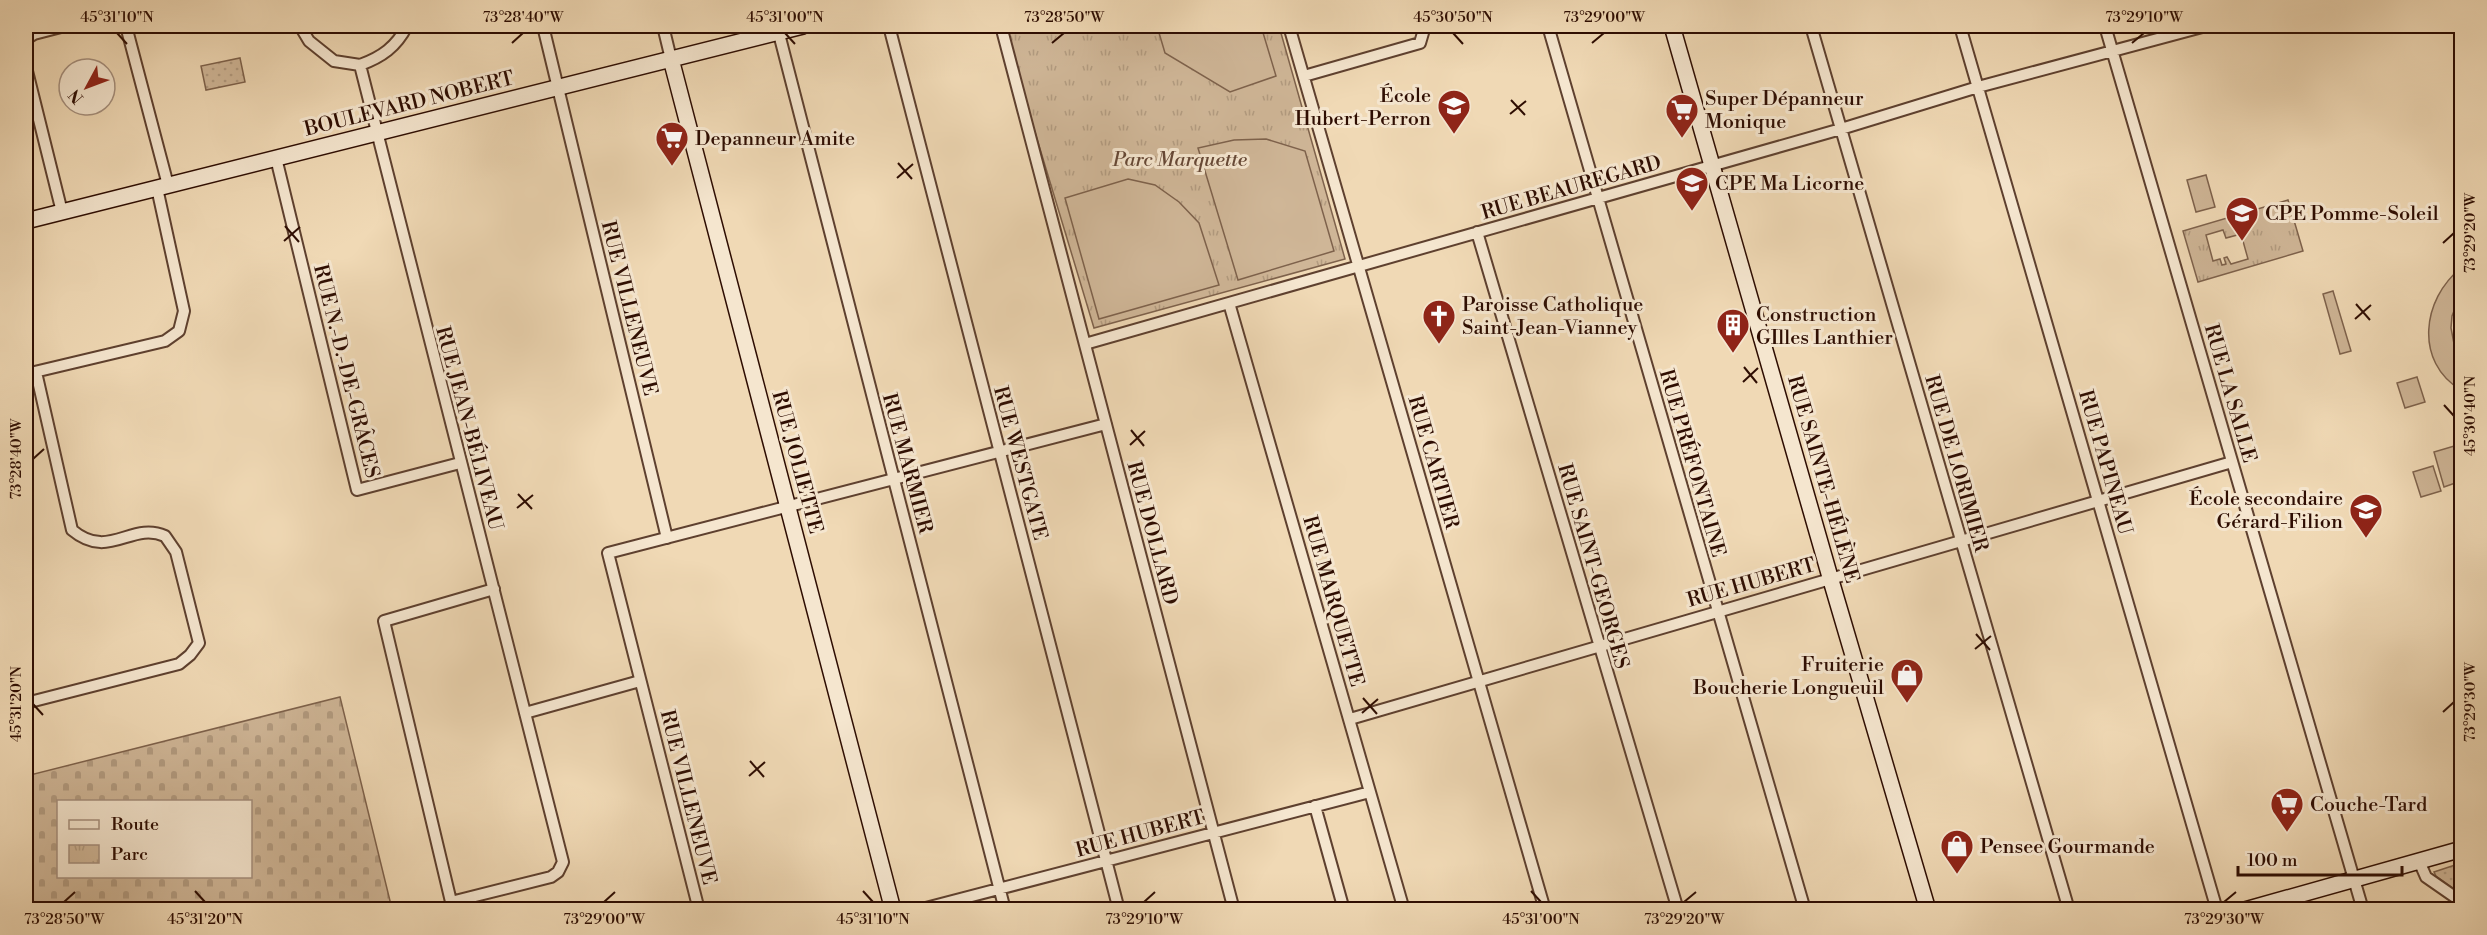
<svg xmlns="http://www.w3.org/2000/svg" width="2487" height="935" font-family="'Libre Bodoni',serif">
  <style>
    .grass { fill: url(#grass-dots); stroke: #7e624c; stroke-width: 1.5 }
    .cemetery { fill: url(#cemetery-stones); stroke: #7e624c; stroke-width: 1.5; fill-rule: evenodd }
    .park { fill: url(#park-tufts); stroke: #7e624c; stroke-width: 1.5; fill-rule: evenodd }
    .pitch { fill: #cfb697; stroke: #7e624c; stroke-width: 1.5 }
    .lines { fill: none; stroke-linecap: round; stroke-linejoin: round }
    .street-casing { stroke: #5e402f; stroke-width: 14 }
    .secondary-casing { stroke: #2e0d02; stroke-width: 18 }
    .street { stroke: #f5e6cf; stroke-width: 10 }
    .secondary { stroke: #f5e6cf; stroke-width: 15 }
    .ticks { fill: none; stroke: #2e0d02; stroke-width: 2 }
    .labels { text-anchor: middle; stroke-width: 6; stroke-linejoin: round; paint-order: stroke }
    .poi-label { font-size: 20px; fill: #2e0d02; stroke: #f5e6cf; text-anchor: start }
    .street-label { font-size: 20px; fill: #2e0d02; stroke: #f5e6cf }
    .park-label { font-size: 20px; font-style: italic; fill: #664836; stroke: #f5e6cf }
    .neatline { fill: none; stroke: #2e0d02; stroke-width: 2 }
    .ticks-label { font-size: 15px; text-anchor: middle; fill: #2e0d02 }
  </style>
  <defs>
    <pattern id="grass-dots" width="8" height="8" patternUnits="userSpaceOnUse" patternTransform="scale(1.5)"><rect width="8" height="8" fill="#cfb697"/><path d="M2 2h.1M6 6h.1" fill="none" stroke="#b29b80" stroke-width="1.8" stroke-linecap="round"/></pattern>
    <pattern id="cemetery-stones" width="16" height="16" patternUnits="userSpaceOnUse" patternTransform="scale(1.5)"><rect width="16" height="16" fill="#cfb697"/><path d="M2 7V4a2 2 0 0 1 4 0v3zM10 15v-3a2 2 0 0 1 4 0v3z" fill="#b29b80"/></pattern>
    <pattern id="park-tufts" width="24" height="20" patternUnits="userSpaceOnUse" patternTransform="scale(1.5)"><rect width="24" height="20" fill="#cfb697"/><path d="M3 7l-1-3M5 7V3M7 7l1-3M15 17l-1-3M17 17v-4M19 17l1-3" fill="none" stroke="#b29b80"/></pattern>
  </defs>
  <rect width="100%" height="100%" fill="#f0d9b5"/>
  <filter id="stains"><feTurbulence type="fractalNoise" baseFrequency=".00333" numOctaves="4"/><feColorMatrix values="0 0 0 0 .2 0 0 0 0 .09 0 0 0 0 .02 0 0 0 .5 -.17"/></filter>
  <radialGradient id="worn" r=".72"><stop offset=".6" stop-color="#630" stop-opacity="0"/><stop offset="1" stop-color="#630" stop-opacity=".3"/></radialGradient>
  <path class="grass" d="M240 58 245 82 206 90 201 66Z
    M2461 863H2462L2461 894 2436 876 2434 872Z"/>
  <path class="cemetery" d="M340 697 392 909H26V776ZM58 802H250V876H58Z"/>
  <path class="park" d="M1003 26H1279L1345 259 1094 328Z
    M2288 200 2303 251 2198 282 2183 231ZM2223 230 2226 238 2241 234 2248 259 2231 264 2227 257 2224 258 2226 264 2222 265 2220 259 2213 261 2206 235Z"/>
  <path class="pitch" d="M1157 26H1261L1276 76 1230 92 1165 53Z
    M1266 139 1305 151 1334 251 1238 280 1198 148 1234 140Z
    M2206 175 2215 207 2196 212 2187 180Z
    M1128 179 1155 185 1179 202 1199 223 1219 285 1099 319 1065 198Z
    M2461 268V294L2452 316 2451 328 2455 349 2461 361V390C2414 362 2422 299 2461 268Z
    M2333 291 2351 351 2340 354 2323 294Z
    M2417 377 2425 402 2405 408 2397 383Z
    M2461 444V481L2444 487 2434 452Z
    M2433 466 2441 491 2421 497 2413 472Z"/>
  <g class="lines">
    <g class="street-casing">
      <path id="street" d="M126 26 168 185
        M300 26 309 41 334 61 360 65 563 862 558 872 551 877 451 902
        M543 26 667 538
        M663 26 671 59
        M777 26 1005 910
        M889 26 1119 910
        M1001 26 1234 910
        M1289 26 1545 910
        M1548 26 1805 910
        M1811 26 2069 910
        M1960 26 2217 910
        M2105 26 2363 910
        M26 39 34 34 65 26
        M360 65C382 57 396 47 407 26
        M26 67 62 212
        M1304 76 1420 43 1425 26
        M276 158 357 490 460 463
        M1477 232 1678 910
        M1229 303 1404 910
        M1085 344 1841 129 1978 87 2206 26
        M26 374 165 341 179 331 184 311 157 188
        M26 703 179 664 190 655 199 643 176 552 165 536C131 521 109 561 72 530L36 372
        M525 713 640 681
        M1350 719 2232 462
        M1315 806 1344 910
        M2419 861 2426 877 2462 902
        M453 910 384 621 494 589
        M699 910 608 553 1106 424
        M918 910 1370 792"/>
    </g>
    <g class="secondary-casing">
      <path id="secondary" d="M1672 26 1830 577 1928 910
        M671 59 893 910
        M26 221 803 26
        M2245 910 2462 849"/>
    </g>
    <use href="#street" class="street"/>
    <use href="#secondary" class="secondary"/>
  </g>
  <path class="ticks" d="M117 33 127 44M785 33 795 44M1453 33 1463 44M512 43 523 33M1052 43 1064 33M1592 43 1604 33M2132 43 2144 33M1511 100 1525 115M1510 114 1526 101M898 163 912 179M897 178 913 164M285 226 299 242M284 241 300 227M2443 243 2454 233M2356 304 2370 320M2355 319 2371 305M1744 367 1757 383M1743 382 1758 368M2444 405 2454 416M1131 430 1144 446M1130 445 1145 431M33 459 44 449M518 494 532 509M517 508 533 495M1976 634 1990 650M1975 649 1991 636M1363 698 1377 714M33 704 43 715M2443 712 2454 702M1362 713 1378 699M750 761 764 777M749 776 765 762M195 891 205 902M863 891 873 902M1531 891 1541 902M64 902 75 892M604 902 615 892M1144 902 1155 892M1684 902 1696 892M2224 902 2236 892"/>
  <defs>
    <g id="school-pin" transform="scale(1.725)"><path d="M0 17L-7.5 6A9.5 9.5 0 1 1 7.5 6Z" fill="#8f2418" stroke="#f5e6cf"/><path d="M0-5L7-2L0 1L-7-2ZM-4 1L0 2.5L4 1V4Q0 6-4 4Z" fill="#fff"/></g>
    <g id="supermarket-pin" transform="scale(1.725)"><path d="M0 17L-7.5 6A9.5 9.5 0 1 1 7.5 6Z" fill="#8f2418" stroke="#f5e6cf"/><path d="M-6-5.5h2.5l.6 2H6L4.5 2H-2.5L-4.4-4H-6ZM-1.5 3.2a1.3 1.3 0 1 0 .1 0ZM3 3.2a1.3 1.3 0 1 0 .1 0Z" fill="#fff"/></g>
    <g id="church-pin" transform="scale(1.725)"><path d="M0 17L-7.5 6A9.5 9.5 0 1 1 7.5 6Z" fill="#8f2418" stroke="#f5e6cf"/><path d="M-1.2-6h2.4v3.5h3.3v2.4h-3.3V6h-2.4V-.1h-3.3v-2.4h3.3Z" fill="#fff"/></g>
    <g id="building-pin" transform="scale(1.725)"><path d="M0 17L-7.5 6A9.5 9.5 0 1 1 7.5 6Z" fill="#8f2418" stroke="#f5e6cf"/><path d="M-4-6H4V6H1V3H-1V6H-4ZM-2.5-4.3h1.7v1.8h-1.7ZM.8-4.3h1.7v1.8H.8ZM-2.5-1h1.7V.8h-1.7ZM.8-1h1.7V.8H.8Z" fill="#fff"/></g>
    <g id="shop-pin" transform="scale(1.725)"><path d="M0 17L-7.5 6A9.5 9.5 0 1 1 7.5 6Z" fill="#8f2418" stroke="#f5e6cf"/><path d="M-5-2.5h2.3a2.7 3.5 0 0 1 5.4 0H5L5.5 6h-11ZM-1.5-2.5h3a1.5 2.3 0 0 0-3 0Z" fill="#fff"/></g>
  </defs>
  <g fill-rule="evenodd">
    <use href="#school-pin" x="1454" y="106"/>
    <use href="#supermarket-pin" x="1682" y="110"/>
    <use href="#supermarket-pin" x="672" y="138"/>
    <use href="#school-pin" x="1692" y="183"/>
    <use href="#school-pin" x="2242" y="213"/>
    <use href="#church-pin" x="1439" y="316"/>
    <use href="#building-pin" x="1733" y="325"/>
    <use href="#school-pin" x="2366" y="510"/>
    <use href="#shop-pin" x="1907" y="675"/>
    <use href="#supermarket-pin" x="2287" y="804"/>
    <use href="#shop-pin" x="1957" y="846"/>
  </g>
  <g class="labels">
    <g class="poi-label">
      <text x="1431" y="102" text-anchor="end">École<tspan x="1431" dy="23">Hubert-Perron</tspan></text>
      <text x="1705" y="105">Super Dépanneur<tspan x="1705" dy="23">Monique</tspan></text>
      <text x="695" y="145">Depanneur Amite</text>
      <text x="1715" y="190">CPE Ma Licorne</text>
      <text x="2265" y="220">CPE Pomme-Soleil</text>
      <text x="1462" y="311">Paroisse Catholique<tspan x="1462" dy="23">Saint-Jean-Vianney</tspan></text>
      <text x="1756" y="321">Construction<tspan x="1756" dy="23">GIlles Lanthier</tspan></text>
      <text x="2343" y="505" text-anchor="end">École secondaire<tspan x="2343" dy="23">Gérard-Filion</tspan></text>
      <text x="1884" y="671" text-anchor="end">Fruiterie<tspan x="1884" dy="23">Boucherie Longueuil</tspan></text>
      <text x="2310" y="811">Couche-Tard</text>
      <text x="1980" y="853">Pensee Gourmande</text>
    </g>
    <g class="street-label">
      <text transform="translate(409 103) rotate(-14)" y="7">BOULEVARD NOBERT</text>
      <text transform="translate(1571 187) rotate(-16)" y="7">RUE BEAUREGARD</text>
      <text transform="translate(630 308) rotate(76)" y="7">RUE VILLENEUVE</text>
      <text transform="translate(347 371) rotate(76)" y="7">RUE N.-D.-DE-GRÂCES</text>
      <text transform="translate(2231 393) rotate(74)" y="7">RUE LA SALLE</text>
      <text transform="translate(470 428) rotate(75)" y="7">RUE JEAN-BÉLIVEAU</text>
      <text transform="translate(798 462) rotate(75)" y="7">RUE JOLIETTE</text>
      <text transform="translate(1434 462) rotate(74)" y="7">RUE CARTIER</text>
      <text transform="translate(2106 462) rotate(74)" y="7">RUE PAPINEAU</text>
      <text transform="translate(908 463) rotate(75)" y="7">RUE MARMIER</text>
      <text transform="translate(1021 463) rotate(75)" y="7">RUE WESTGATE</text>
      <text transform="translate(1693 463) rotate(74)" y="7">RUE PRÉFONTAINE</text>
      <text transform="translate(1957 463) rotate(74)" y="7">RUE DE LORIMIER</text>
      <text transform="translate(1824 479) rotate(74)" y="7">RUE SAINTE-HÉLÈNE</text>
      <text transform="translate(1153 533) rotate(75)" y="7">RUE DOLLARD</text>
      <text transform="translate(1594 566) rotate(74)" y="7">RUE SAINT-GEORGES</text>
      <text transform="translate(1751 582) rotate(-16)" y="7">RUE HUBERT</text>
      <text transform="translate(1334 601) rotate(74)" y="7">RUE MARQUETTE</text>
      <text transform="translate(689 797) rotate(76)" y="7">RUE VILLENEUVE</text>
      <text transform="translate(1140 833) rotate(-15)" y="7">RUE HUBERT</text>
    </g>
    <g class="park-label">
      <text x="1180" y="166">Parc Marquette</text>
    </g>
  </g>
  <rect width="2487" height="935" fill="none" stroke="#f0d9b5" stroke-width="66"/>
  <rect x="57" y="800" width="195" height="78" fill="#f5e6cf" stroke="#a58f7d" stroke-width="1.5"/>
  <rect x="69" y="820" width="30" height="9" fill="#f5e6cf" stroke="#a58f7d" stroke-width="1.5"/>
  <text x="111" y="830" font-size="18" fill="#2e0d02">Route</text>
  <rect x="69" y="845" width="30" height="18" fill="url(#park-tufts)" stroke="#a58f7d" stroke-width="1.5"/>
  <text x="111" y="860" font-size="18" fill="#2e0d02">Parc</text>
  <g transform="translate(87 87) rotate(229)"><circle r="28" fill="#f5e6cf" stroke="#a58f7d" stroke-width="1.5"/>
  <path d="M0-4.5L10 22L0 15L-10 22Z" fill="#8f2418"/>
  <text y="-9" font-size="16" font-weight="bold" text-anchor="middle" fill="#2e0d02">N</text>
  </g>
  <path d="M2238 866v9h164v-9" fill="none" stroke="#2e0d02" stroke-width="3"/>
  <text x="2247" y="866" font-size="18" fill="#2e0d02" stroke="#f5e6cf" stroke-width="4.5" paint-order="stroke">100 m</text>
  <rect x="33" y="33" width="2421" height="869" class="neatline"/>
  <g class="ticks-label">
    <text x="117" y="22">45°31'10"N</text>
    <text x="523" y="22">73°28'40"W</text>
    <text x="785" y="22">45°31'00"N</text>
    <text x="1064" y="22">73°28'50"W</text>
    <text x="1453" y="22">45°30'50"N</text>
    <text x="1604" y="22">73°29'00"W</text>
    <text x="2144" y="22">73°29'10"W</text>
    <text transform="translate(2470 233) rotate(-90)" y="5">73°29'20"W</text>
    <text transform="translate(2470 416) rotate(-90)" y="5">45°30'40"N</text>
    <text transform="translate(16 459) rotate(-90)" y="5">73°28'40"W</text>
    <text transform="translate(2470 702) rotate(-90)" y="5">73°29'30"W</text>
    <text transform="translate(16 704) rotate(-90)" y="5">45°31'20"N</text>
    <text x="64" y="924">73°28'50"W</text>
    <text x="205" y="924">45°31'20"N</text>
    <text x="604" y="924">73°29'00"W</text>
    <text x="873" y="924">45°31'10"N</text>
    <text x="1144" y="924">73°29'10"W</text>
    <text x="1541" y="924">45°31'00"N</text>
    <text x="1684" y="924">73°29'20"W</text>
    <text x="2224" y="924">73°29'30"W</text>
  </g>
  <rect width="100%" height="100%" filter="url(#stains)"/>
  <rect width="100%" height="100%" fill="url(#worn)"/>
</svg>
